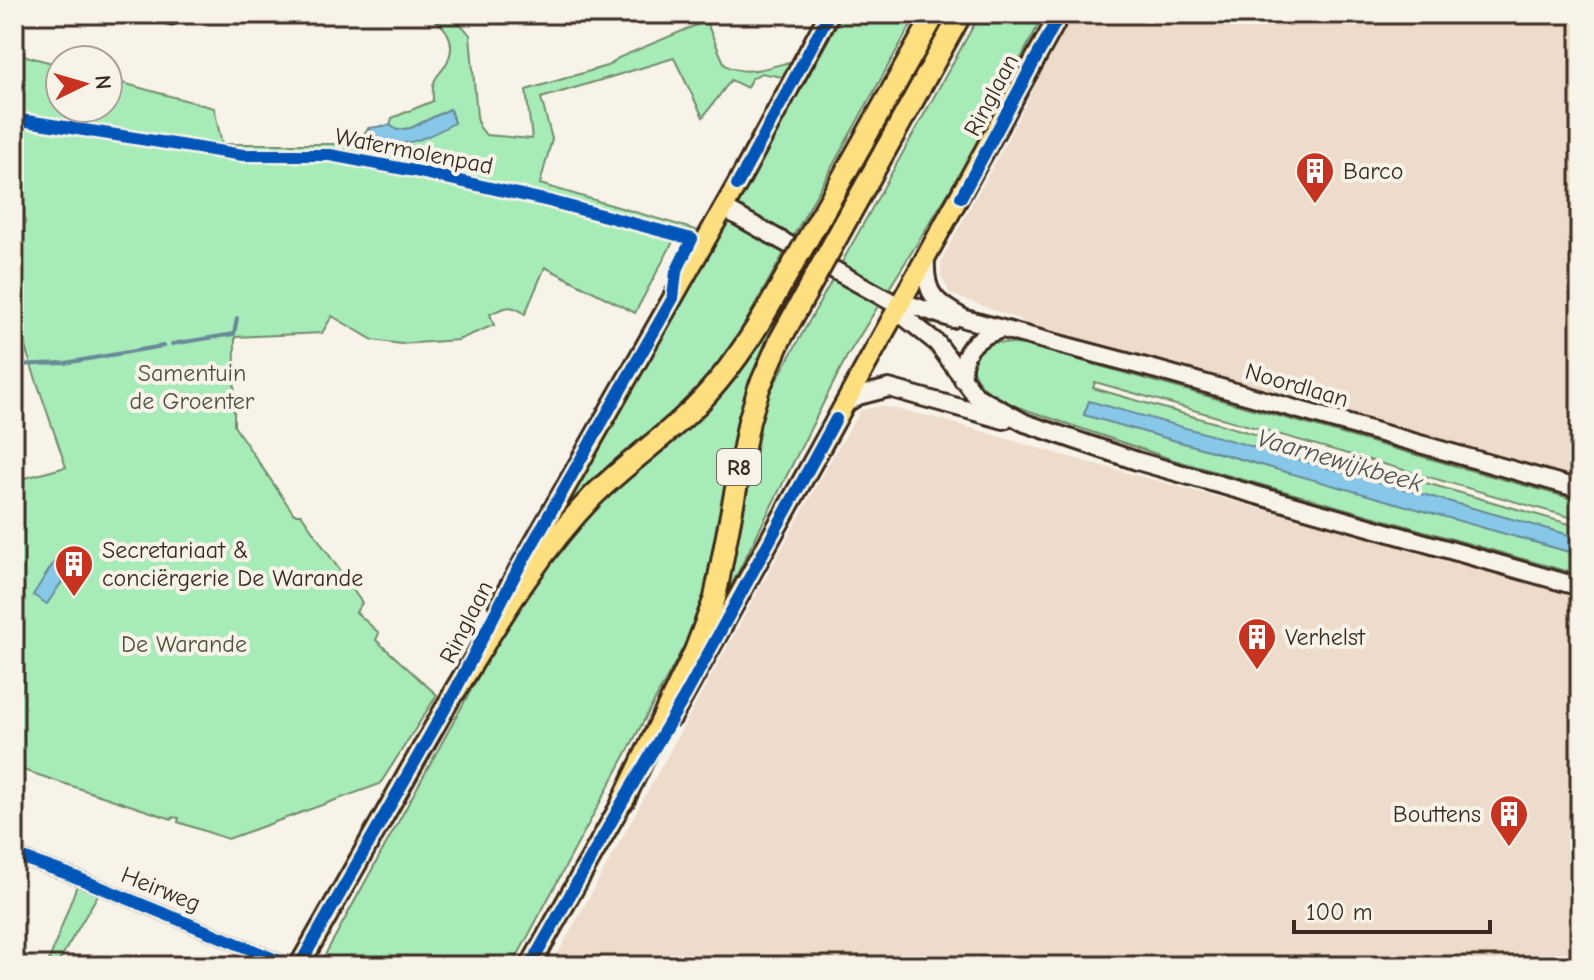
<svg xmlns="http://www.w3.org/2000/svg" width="1594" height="980" font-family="'Comic Neue',sans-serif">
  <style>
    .built { fill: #eddccb }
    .green { fill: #a7ecb8; stroke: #718b6b; stroke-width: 2 }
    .water { fill: #87c8e8; stroke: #698997; stroke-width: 2 }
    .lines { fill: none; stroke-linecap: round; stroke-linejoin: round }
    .stream { stroke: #698997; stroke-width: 4 }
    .street-casing { stroke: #3b2a1e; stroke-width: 17 }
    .secondary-casing { stroke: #3b2a1e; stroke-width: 22 }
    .primary-casing { stroke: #3b2a1e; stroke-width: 24 }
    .highway-casing { stroke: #3b2a1e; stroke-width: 26 }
    .street { stroke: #f7f3e8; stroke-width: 11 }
    .secondary { stroke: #f7f3e8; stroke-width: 16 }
    .primary { stroke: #fedf80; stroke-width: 18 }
    .highway { stroke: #fedf80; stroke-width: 20 }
    .highway-bridge-casing { stroke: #3b2a1e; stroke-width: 26; stroke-linecap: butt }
    .highway-bridge { stroke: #fedf80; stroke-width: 20 }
    .cycleway-casing { stroke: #f7f3e8; stroke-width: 17 }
    .cycleway { stroke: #0057b8; stroke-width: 12 }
    .labels { text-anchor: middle; stroke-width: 8; stroke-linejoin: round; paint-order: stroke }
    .shield { fill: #f7f3e8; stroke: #73665b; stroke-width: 2 }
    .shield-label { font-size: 22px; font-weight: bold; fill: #3b2a1e }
    .street-label { font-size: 24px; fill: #3b2a1e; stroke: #f7f3e8 }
    .poi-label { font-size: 24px; fill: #3b2a1e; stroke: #f7f3e8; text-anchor: start }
    .park-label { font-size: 24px; fill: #51513d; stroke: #f7f3e8 }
    .water-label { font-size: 26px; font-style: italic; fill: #4e5250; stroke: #f7f3e8 }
  </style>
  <rect width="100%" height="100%" fill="#f7f3e8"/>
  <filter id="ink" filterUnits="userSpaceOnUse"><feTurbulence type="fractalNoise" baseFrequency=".0125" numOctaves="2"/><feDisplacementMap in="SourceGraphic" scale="16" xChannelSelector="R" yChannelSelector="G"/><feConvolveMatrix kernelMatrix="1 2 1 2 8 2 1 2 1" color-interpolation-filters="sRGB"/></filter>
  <g filter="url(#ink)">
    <path class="built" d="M1072 14H1580V484L1035 329 1021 320 950 294 941 276V263L944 255 1006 142Z
      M881 406 933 417 1080 460 1580 595V966H551L834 454 861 410Z"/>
    <path class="green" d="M420 14C445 14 454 14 470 35L477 116 479 126 486 135 532 139 526 90 610 65 618 58 706 21 725 65C746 77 768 67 790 62L782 77 761 73 751 79 747 88 731 80 703 117 674 58 541 98 552 139 540 184 696 230 693 235 492 183 340 153H259V161L332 160 476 186 675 238 635 313 545 267 525 314C511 303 505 307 490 314L494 325 458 340 401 344 373 340 332 316 322 333 235 337 234 426 294 514H301L362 603 356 612 379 633 376 640 437 695 380 784 228 839 178 822 179 818 173 817 172 819 14 767V481L66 467 14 315V53L60 65V108H108V79L214 108 222 144H354L369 128 372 134 454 123 450 109 411 128 397 130 390 125 392 118 433 101C433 95 432 87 434 82 436 76 442 71 445 66 460 41 445 21 420 14Z
      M843 14H917L720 368C672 420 615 464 563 513Z
      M980 14H1044L965 166 846 358 716 616 762 406Z
      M781 304 788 307 697 622 512 966H331L326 963 325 955 499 639 550 558 596 505 698 419 746 363Z
      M996 342 1025 345 1580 501V520L1095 382 1093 388 1580 527V538L1089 402 1084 414 1580 555V575L1174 460 1003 402C976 387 953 355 996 342Z
      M77 885 99 893 56 966H47Z"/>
    <path class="water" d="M450 109 454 123C431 136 406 149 379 141L369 128 390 125 397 130 411 128Z
      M1089 401 1580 538V555L1084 415Z
      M54 562 69 571 47 604 33 595Z"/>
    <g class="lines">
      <path class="stream" d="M172 344 234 334 237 318
        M14 365 65 363 163 346"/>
      <g class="street-casing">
        <path id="street" d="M157 14 172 18
          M14 855 68 874 291 966"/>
      </g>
      <g class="secondary-casing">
        <path id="secondary" d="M723 208 899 306 908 304 953 319
          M926 258C924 294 935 303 965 319L1157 370 1580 489
          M899 306 902 315 937 343 976 396 1025 423 1137 461 1580 587
          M963 380C960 352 974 338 999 330
          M844 405 858 396 889 388 1004 420"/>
      </g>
      <g class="primary-casing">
        <path id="primary" d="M499 605 739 181 829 14
          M672 717 1060 14
          M299 966 462 678
          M530 966 629 790"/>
      </g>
      <g class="highway-casing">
        <path id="highway" d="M821 216 935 14
          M842 228 961 14
          M455 691C497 623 537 554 593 496 629 460 673 432 707 394 738 360 761 322 783 282
          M623 801 695 651 715 598 749 421 759 388 780 340 805 295"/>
      </g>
      <use href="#street" class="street"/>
      <use href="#secondary" class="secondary"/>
      <use href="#primary" class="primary"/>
      <use href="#highway" class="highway"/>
      <g class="highway-bridge-casing">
        <path id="highway-bridge" d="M783 282 821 216
          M805 295 842 228"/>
      </g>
      <use href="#highway-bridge" class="highway-bridge"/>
      <g class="cycleway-casing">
        <path id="cycleway" d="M14 119 243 155H330L415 171 549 201 692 239 676 272 673 298 517 571 455 691 299 966
          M737 185 829 14
          M961 197 1060 14
          M14 855 68 874 291 966
          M530 966 623 801 685 696 836 419"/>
      </g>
      <use href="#cycleway" class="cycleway"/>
    </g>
  </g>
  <defs>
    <g id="building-pin" transform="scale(2)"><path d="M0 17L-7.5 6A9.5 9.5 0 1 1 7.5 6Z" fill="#c8321e" stroke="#f7f3e8"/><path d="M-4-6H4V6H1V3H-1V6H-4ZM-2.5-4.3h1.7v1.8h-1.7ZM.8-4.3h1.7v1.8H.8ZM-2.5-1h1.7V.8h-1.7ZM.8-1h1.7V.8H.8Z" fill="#fff"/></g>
  </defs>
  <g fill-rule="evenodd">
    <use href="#building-pin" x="1315" y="171"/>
    <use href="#building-pin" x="74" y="564"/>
    <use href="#building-pin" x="1257" y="637"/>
    <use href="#building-pin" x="1509" y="814"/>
  </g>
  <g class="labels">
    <rect class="shield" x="717" y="449" width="44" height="36" rx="6"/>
    <g class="shield-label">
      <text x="739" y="475">R8</text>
    </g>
    <g class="street-label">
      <text transform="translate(991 95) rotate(-62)" y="8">Ringlaan</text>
      <text transform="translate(414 151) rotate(11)" y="8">Watermolenpad</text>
      <text transform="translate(1297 385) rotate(16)" y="8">Noordlaan</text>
      <text transform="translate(466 622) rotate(-63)" y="8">Ringlaan</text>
      <text transform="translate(161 889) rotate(22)" y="8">Heirweg</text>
    </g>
    <g class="poi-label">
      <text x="1343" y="179">Barco</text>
      <text x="102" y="558">Secretariaat &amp;<tspan x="102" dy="28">conciërgerie De Warande</tspan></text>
      <text x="1285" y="645">Verhelst</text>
      <text x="1481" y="822" text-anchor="end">Bouttens</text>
    </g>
    <g class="park-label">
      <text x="192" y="381">Samentuin<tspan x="192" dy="28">de Groenter</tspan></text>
      <text x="184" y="652">De Warande</text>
    </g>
    <g class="water-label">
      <text transform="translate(1340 460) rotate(16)" y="9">Vaarnewijkbeek</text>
    </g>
  </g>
  <rect width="1594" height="980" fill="none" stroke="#f7f3e8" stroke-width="48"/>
  <rect x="24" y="24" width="1546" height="932" fill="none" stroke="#3b2a1e" stroke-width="3" filter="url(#ink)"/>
  <g transform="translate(84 84) rotate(85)"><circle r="38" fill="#f7f3e8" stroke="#aca397" stroke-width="2"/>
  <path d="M0-6L14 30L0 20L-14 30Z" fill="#c8321e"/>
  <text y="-12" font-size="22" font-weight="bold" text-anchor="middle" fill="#3b2a1e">N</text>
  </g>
  <path d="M1294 920v12h196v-12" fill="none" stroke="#3b2a1e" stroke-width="4"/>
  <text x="1306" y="920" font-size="24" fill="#3b2a1e" stroke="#f7f3e8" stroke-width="6" paint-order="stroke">100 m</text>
</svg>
